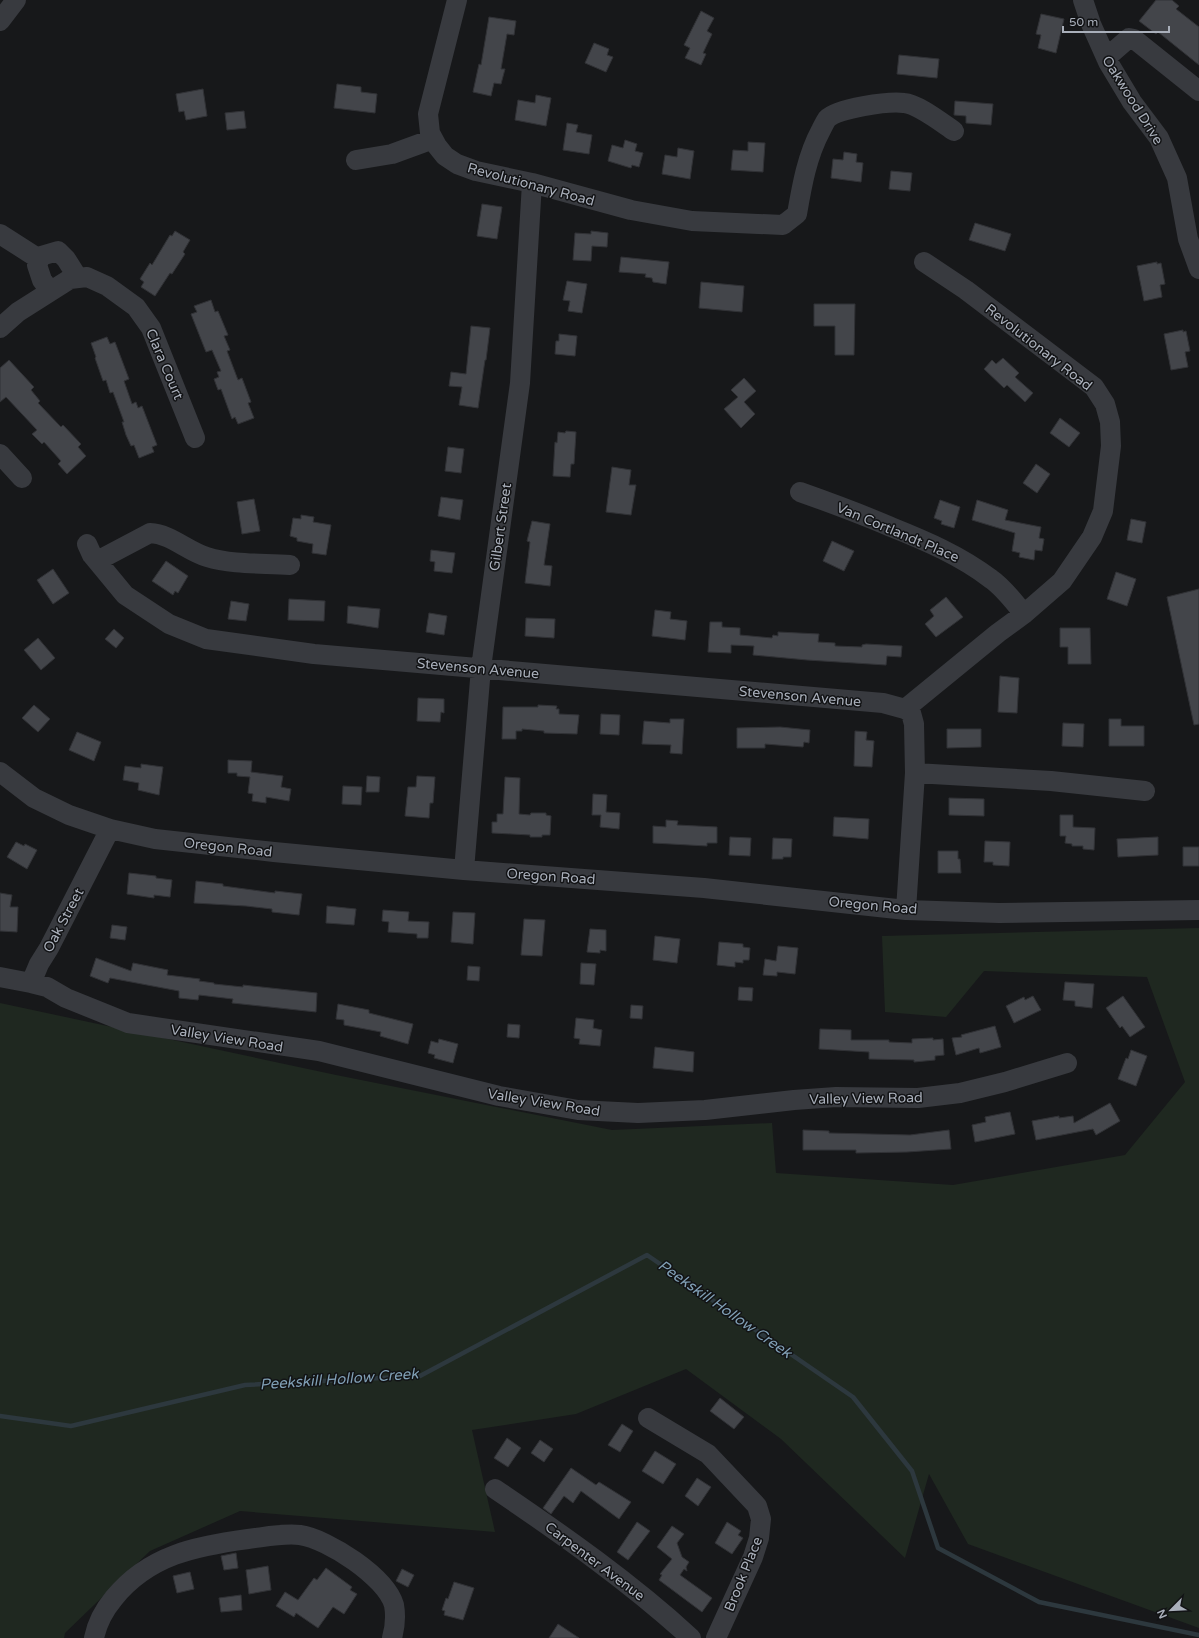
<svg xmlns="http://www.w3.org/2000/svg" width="1199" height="1638" font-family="'Varela Round',sans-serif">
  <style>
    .green { fill: #1f2820 }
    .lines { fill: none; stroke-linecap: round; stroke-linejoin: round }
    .stream { stroke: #2d383e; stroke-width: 4.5 }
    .building { fill: #43454a; stroke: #313236 }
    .minor { stroke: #383a3f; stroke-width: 20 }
    .labels { text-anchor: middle; stroke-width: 3; stroke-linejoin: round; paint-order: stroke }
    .street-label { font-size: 14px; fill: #a9afba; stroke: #121315 }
    .water-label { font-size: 15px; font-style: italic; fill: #809fb5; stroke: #121315 }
  </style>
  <rect width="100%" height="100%" fill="#17181a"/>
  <path class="green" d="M1199 928V1628L968 1544 929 1474 905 1558 781 1439 686 1369 576 1414 472 1430 495 1532 240 1511 150 1551 65 1633 64 1638H0V1003L336 1075 612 1130 772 1123 776 1173 953 1185 1125 1155 1185 1082 1147 977 984 971 946 1017 885 1012 882 936Z"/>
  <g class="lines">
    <path class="stream" d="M0 1416 71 1426 245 1385 420 1376 647 1255 853 1397 912 1471 938 1548 1039 1602 1199 1635"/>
  </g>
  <path class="building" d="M1156 0H1172L1179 6 1176 9 1199 27V65L1158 32 1156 34 1139 21Z
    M701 11 714 18 707 31 712 34 703 53 706 54 701 65 685 58 690 48 684 45Z
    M1041 14 1064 19 1056 53 1038 48 1041 35 1036 34Z
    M489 17 516 21 514 35 507 34 501 69H505L501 84 494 83 491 96 473 92 479 64 481 65Z
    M594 43 609 49 607 55 613 57 606 72 585 63Z
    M899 55 939 59 937 78 897 74Z
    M337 84 361 87V92L377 94 375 113 334 108Z
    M203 89 207 116 186 120 184 111 179 112 176 94Z
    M536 95 551 98 546 126 515 120 518 100 535 103Z
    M955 101 993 104 991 125 966 123V116L954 115Z
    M244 111 246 128 227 130 225 113Z
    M567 123 578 125 576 132 592 135 589 154 563 150Z
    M625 140 637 144 635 151 643 153 639 167 632 165 631 168 608 161 612 145 623 148Z
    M748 142 765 143 763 172 731 170 733 150 748 151Z
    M678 148 694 151 690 179 662 174 665 155 677 157Z
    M844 152 857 154 856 162 863 163 861 182 831 178 833 159 843 160Z
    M891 171 912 173 910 191 889 189Z
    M482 204 502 207 497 239 477 236Z
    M975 223 1011 234 1005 251 969 240Z
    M175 231 190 240 183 252 185 254 172 274 170 273 155 296 141 287 144 282 140 279 150 263 152 265 170 235 172 236Z
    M591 231 608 233 607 247 592 246 591 261 573 260 575 233 591 234Z
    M621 257 669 262 666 284 653 282 652 278 645 277 646 274 619 272Z
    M1157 262V264L1161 263 1165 284 1160 285 1162 297 1144 301 1137 266Z
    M567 281 587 284 582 313 568 311 570 301 563 300Z
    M701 282 744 286 742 312 699 308Z
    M211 300 215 312 218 311 228 335 224 336 230 350 227 351 238 380 242 378 251 402 248 403 254 418 238 424 235 417 232 419 221 389 218 390 214 379 219 377 217 372 221 371 212 350 206 352 191 314 197 312 194 306Z
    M814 304H855L854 355H835V326H814Z
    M471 326 490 328 486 360H485L478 408 459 405 462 387 449 386 451 372 466 374Z
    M1183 330V332L1186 331 1190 351 1185 352 1188 367 1171 370 1164 334Z
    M559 334 577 336 575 356 555 354 556 341H559Z
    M107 337 110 344 115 342 129 379 124 381 132 404 136 402 138 408 142 406 157 445 152 447 154 452 139 458 134 445 131 446 126 435 122 422H124L113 392 110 393 106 380 103 381 95 358 96 357 91 343Z
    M1003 358 1019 373 1015 377 1033 393 1025 402 1007 385 1004 388 984 369 992 360 996 364Z
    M9 360 34 387 31 390 40 401 38 403 61 427 63 425 81 444 78 447 86 456 67 474 58 464 61 461 44 442 42 444 32 434 37 430 6 397 0 402V368Z
    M744 378 756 391 744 402 755 414 741 428 724 409 738 397 731 390Z
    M1060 418 1080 433 1069 447 1050 433Z
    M566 431 576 432 574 464H571L570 477 553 476 555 442 557 443 558 432 565 433Z
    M448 447 464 449 461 473 445 471Z
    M1036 464 1050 474 1037 493 1023 483Z
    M612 467 631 470 629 485H636L631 515 606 512Z
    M441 497 463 500 460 520 438 516Z
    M254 499 260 531 242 534 237 502Z
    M940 500 960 507 954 528 941 524 942 521 934 518Z
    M977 500 1008 510 1005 520 1041 527 1039 538 1044 539 1042 551 1035 550 1034 560 1019 557 1020 553 1012 551 1015 533 972 520Z
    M301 515 314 517 313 522 331 525 326 555 312 553 313 544 297 541V538L290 536 293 518 301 519Z
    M1131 519 1146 522 1142 543 1127 540Z
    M532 521 550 524 544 565 552 566 550 586 525 583 530 542 527 541Z
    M832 541 854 551 844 571 823 561Z
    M431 550 455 553 452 573 434 571 435 562 430 561Z
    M166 561 188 576 178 593 175 591 173 595 152 581Z
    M53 569 69 593 53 604 37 580Z
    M1116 572 1136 579 1127 606 1107 599Z
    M1199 589V724L1194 725 1167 597Z
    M946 597 963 617 936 637 925 624 934 616 930 610Z
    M289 599 325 601 324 621 288 620Z
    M231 601 249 604 246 621 228 619Z
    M348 606 380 609 378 628 347 623Z
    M655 610 671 612 670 619 687 621 685 640 652 636Z
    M429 613 447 616 444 635 426 632Z
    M526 618 555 619 554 638 525 636Z
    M710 622H722V627L740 628V635L772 638 773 635 778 636V632L819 634 818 642 835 643V646L862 647V645L866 644 902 646 901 657 887 656 886 665 807 660 753 655 754 646 731 645V653L708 652Z
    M1060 628H1090L1091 664H1068V647H1060Z
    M114 629 124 638 116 648 105 639Z
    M38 638 55 658 41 670 24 650Z
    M1000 676 1019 678 1017 713 998 712Z
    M418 698 444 699V713L441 712 440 722 417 721Z
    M34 705 50 719 38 732 22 718Z
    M538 705 557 706 556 709H559V714L579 715 577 734 544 733V731L522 729V731H516V739H502L503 707H538Z
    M601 714 620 715 619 735 600 734Z
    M670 719H684L682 754 670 753 671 745 642 744 644 721 670 723Z
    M1109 719H1121V726H1144V746H1109Z
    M1063 723 1084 724 1083 747 1062 746Z
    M780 727 810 730 809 743 804 742 803 747 765 744V748H737V728Z
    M947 729H981V747L947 748Z
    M855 731 867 732 866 740 874 741 872 767 854 766Z
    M77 732 101 742 94 761 69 750Z
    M228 760 252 761 251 772 283 776 281 787 291 789 289 801 266 797V803L252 801 253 794 248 793 250 777 237 776V773H228Z
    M141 764 163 767 159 795 138 790 139 783 123 780 125 766 141 768Z
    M367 776 380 777 379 792H366Z
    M417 776 435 777 433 803H430L429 818 405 816 408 787H416Z
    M505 777 520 778 519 814 530 815 531 813H546V815L551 816 550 835H542V837H530V835L492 833V822H497V814H503Z
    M343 786 362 787 361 805 342 804Z
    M593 794 607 795 606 812 620 813 619 829 600 827 601 815H592Z
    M949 798 984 799V816L949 815Z
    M1060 815H1073V827L1095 828 1094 850 1083 849V846H1072V844L1065 843 1066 836H1060Z
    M834 817 869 819 868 839 833 836Z
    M666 820 678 821 677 825 717 827V843H707V846L653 843V826L666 827Z
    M730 837 751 838 750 856 729 855Z
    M1158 837V855L1118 857 1117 839Z
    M773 838 792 839 791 857H783V859H772Z
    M985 841 1010 842 1009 866 993 865V862H984Z
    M16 842 24 846 25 844 37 850 27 869 7 857Z
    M1183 847H1199V866H1183Z
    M938 851H958V859H960L961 873H938Z
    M129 873 156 876V878L172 880 170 897 154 895V898L127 894Z
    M196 881 223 884V886L275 893V891L302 894 299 915 272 912V909L246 906 194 903Z
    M0 893 12 895 10 907H18L17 932 0 931Z
    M327 906 356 909 354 925 326 923Z
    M383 910 409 912 408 921 429 922 428 938H417V934L388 932 389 922 382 921Z
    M453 912 475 913 473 944 451 942Z
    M524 919 545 920 542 956 521 955Z
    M112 925 127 927 125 940 110 938Z
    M590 929 606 930V951L600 950V953L587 952Z
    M655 936 680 939 677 963 653 960Z
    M719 942 743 944V947L750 948 749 960H743V963L735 962V967L717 965Z
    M778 946 798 948 795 974 777 972V976L763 975 765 959 776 961Z
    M96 958 131 971 133 963 168 970 167 975 200 979 199 981 214 983V984L243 987V985L317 993 316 1012 232 1003 233 999 199 995 198 1000 179 998V991L110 978 108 983 90 976Z
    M581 963 596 964 594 985 580 984Z
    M468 966 480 967 479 981 467 980Z
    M1065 982 1094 984 1092 1008 1075 1006V1001L1063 1000Z
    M739 987 753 988 752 1001 738 1000Z
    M1033 996 1041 1010 1014 1023 1006 1006 1024 997 1025 1000Z
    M1123 996 1145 1027 1130 1037 1122 1026 1120 1028 1106 1008Z
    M338 1004 369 1010V1013L413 1024 408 1044 380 1036 381 1032 344 1025V1020L336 1019Z
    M631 1005 643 1006 642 1019 630 1018Z
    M576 1018 594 1020 593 1028 602 1030 600 1046 579 1044 580 1039 574 1038Z
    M508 1024 520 1025 519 1038 507 1037Z
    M995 1026 1001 1047 980 1053 979 1048 956 1055 952 1038 962 1037 961 1035Z
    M820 1029 851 1030V1040H889V1042L912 1043V1039L933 1038V1040L943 1039 944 1055 935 1056V1060L914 1062V1060L869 1059V1052L819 1049Z
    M439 1039 458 1044 453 1063 434 1058 435 1055 428 1053 431 1041 438 1043Z
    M655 1047 694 1052 693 1072 653 1068Z
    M1131 1050 1147 1056 1136 1086 1118 1079 1126 1058 1128 1059Z
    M1110 1103 1120 1121 1096 1135 1093 1129 1036 1140 1032 1121 1059 1116V1118L1073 1116 1074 1123Z
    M1010 1112 1015 1134 975 1142 972 1125 986 1122 985 1117Z
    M803 1130 829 1131V1133L910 1135 949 1130 951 1149 907 1152 856 1153V1150H803Z
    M720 1398 744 1417 734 1429 710 1411Z
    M622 1424 633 1431 620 1452 608 1445Z
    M507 1438 521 1448 508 1467 494 1458Z
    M540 1440 553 1449 544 1462 531 1453Z
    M655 1451 676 1464 663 1484 642 1471Z
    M571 1468 596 1485 599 1482 631 1502 619 1519 581 1491 573 1503 564 1496 551 1514 543 1508Z
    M697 1478 711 1487 698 1506 685 1496Z
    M637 1522 650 1531 628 1560 617 1552Z
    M727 1522 741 1531 738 1535 743 1538 732 1554 715 1543Z
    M672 1526 684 1534 677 1543 682 1557 689 1562 686 1567 687 1571 684 1569 680 1575 712 1598 702 1612 659 1580 662 1575 660 1574 672 1559 657 1547Z
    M236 1553 238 1568 224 1570 221 1556Z
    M268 1566 271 1590 249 1594 246 1570Z
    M326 1568 352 1587 350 1590 357 1594 344 1614 333 1607 318 1628 296 1613 294 1617 276 1606 285 1592 298 1600 314 1578 317 1580Z
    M402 1569 414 1575 408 1587 396 1581Z
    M190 1572 194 1589 177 1593 173 1576Z
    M454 1582 474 1588 463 1620 444 1615 445 1611 442 1610 446 1598 448 1599Z
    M241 1595 242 1610 221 1612 219 1598Z
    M558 1624 579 1638H549Z"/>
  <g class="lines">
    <path class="minor" d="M457 0 428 114 430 133 437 146 445 156 457 164 476 171 532 183 631 210 692 221 783 225 797 214C802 185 807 156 821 130 823 126 825 122 827 119 837 108 889 101 904 103 918 104 942 123 954 131
      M1083 0 1091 24 1108 62 1132 102 1159 138 1177 178 1188 239 1199 269
      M0 21 16 0
      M1106 58 1129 38 1134 39 1199 91
      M356 160 392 154 433 139
      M0 234 39 259
      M50 291 42 280 37 265 41 256 58 251 66 259 78 278
      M0 328 18 312 70 279 87 277 107 286 136 307 151 328 195 438
      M0 454 22 478
      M800 492C831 503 861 514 891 527 926 541 961 556 991 579 1004 588 1014 602 1024 614
      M87 544 92 555 125 595 169 624 206 639 314 654 883 703 905 709 911 713 914 724 915 773 906 910
      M97 561 150 533C171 534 187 551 207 557 233 565 263 563 290 565
      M905 709 998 633 1024 614 1062 581 1092 537 1103 511 1111 446 1110 422 1105 404 1094 387 966 290 924 262
      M0 772 34 798 69 815 110 829 155 839 274 852 464 870 704 888 906 910 999 913 1199 910
      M915 773 1051 781 1145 791
      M464 870 481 668 520 383 532 183
      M0 977 31 983 39 964 49 948 110 829
      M31 983 47 987 66 998 128 1023 319 1051 499 1096 578 1110 638 1113 705 1110 794 1100 836 1097 918 1098 960 1093 1005 1082 1067 1063
      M648 1418 708 1454 757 1506 761 1519 759 1538 753 1557 716 1638
      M495 1489C563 1535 631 1583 691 1638
      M94 1638C97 1623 104 1610 114 1598 149 1555 196 1546 248 1539 265 1537 283 1533 300 1535 328 1539 386 1577 394 1605 396 1616 395 1627 392 1638"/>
  </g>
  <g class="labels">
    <g class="street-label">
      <text transform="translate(1133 100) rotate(58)" y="5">Oakwood Drive</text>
      <text transform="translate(531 184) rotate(15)" y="5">Revolutionary Road</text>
      <text transform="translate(1039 347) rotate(38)" y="5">Revolutionary Road</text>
      <text transform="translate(165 364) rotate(67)" y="5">Clara Court</text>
      <text transform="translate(500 527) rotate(-82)" y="5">Gilbert Street</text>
      <text transform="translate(898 532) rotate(23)" y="5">Van Cortlandt Place</text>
      <text transform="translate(478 668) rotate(5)" y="5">Stevenson Avenue</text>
      <text transform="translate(800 696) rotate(5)" y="5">Stevenson Avenue</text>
      <text transform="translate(228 847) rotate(6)" y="5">Oregon Road</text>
      <text transform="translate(551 876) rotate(4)" y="5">Oregon Road</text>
      <text transform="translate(873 905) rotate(5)" y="5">Oregon Road</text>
      <text transform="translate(63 920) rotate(-62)" y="5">Oak Street</text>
      <text transform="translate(227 1038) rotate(9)" y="5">Valley View Road</text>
      <text transform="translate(866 1098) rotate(-1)" y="5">Valley View Road</text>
      <text transform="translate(544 1102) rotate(9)" y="5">Valley View Road</text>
      <text transform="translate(595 1561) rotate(37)" y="5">Carpenter Avenue</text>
      <text transform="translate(743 1574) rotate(-68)" y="5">Brook Place</text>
    </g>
    <g class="water-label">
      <text transform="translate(725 1309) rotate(35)" y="5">Peekskill Hollow Creek</text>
      <text transform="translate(339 1379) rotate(-4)" y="5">Peekskill Hollow Creek</text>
    </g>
  </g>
  <g transform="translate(1171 1610) rotate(246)" stroke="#121315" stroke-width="3" paint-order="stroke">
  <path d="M0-3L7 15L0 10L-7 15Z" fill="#a9afba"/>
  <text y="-6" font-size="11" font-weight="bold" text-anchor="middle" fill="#a9afba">N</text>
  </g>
  <path d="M1063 26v6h106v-6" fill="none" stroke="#a9afba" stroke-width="2"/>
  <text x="1069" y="26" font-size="12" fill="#a9afba" stroke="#121315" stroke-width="3" paint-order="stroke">50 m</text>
</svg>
